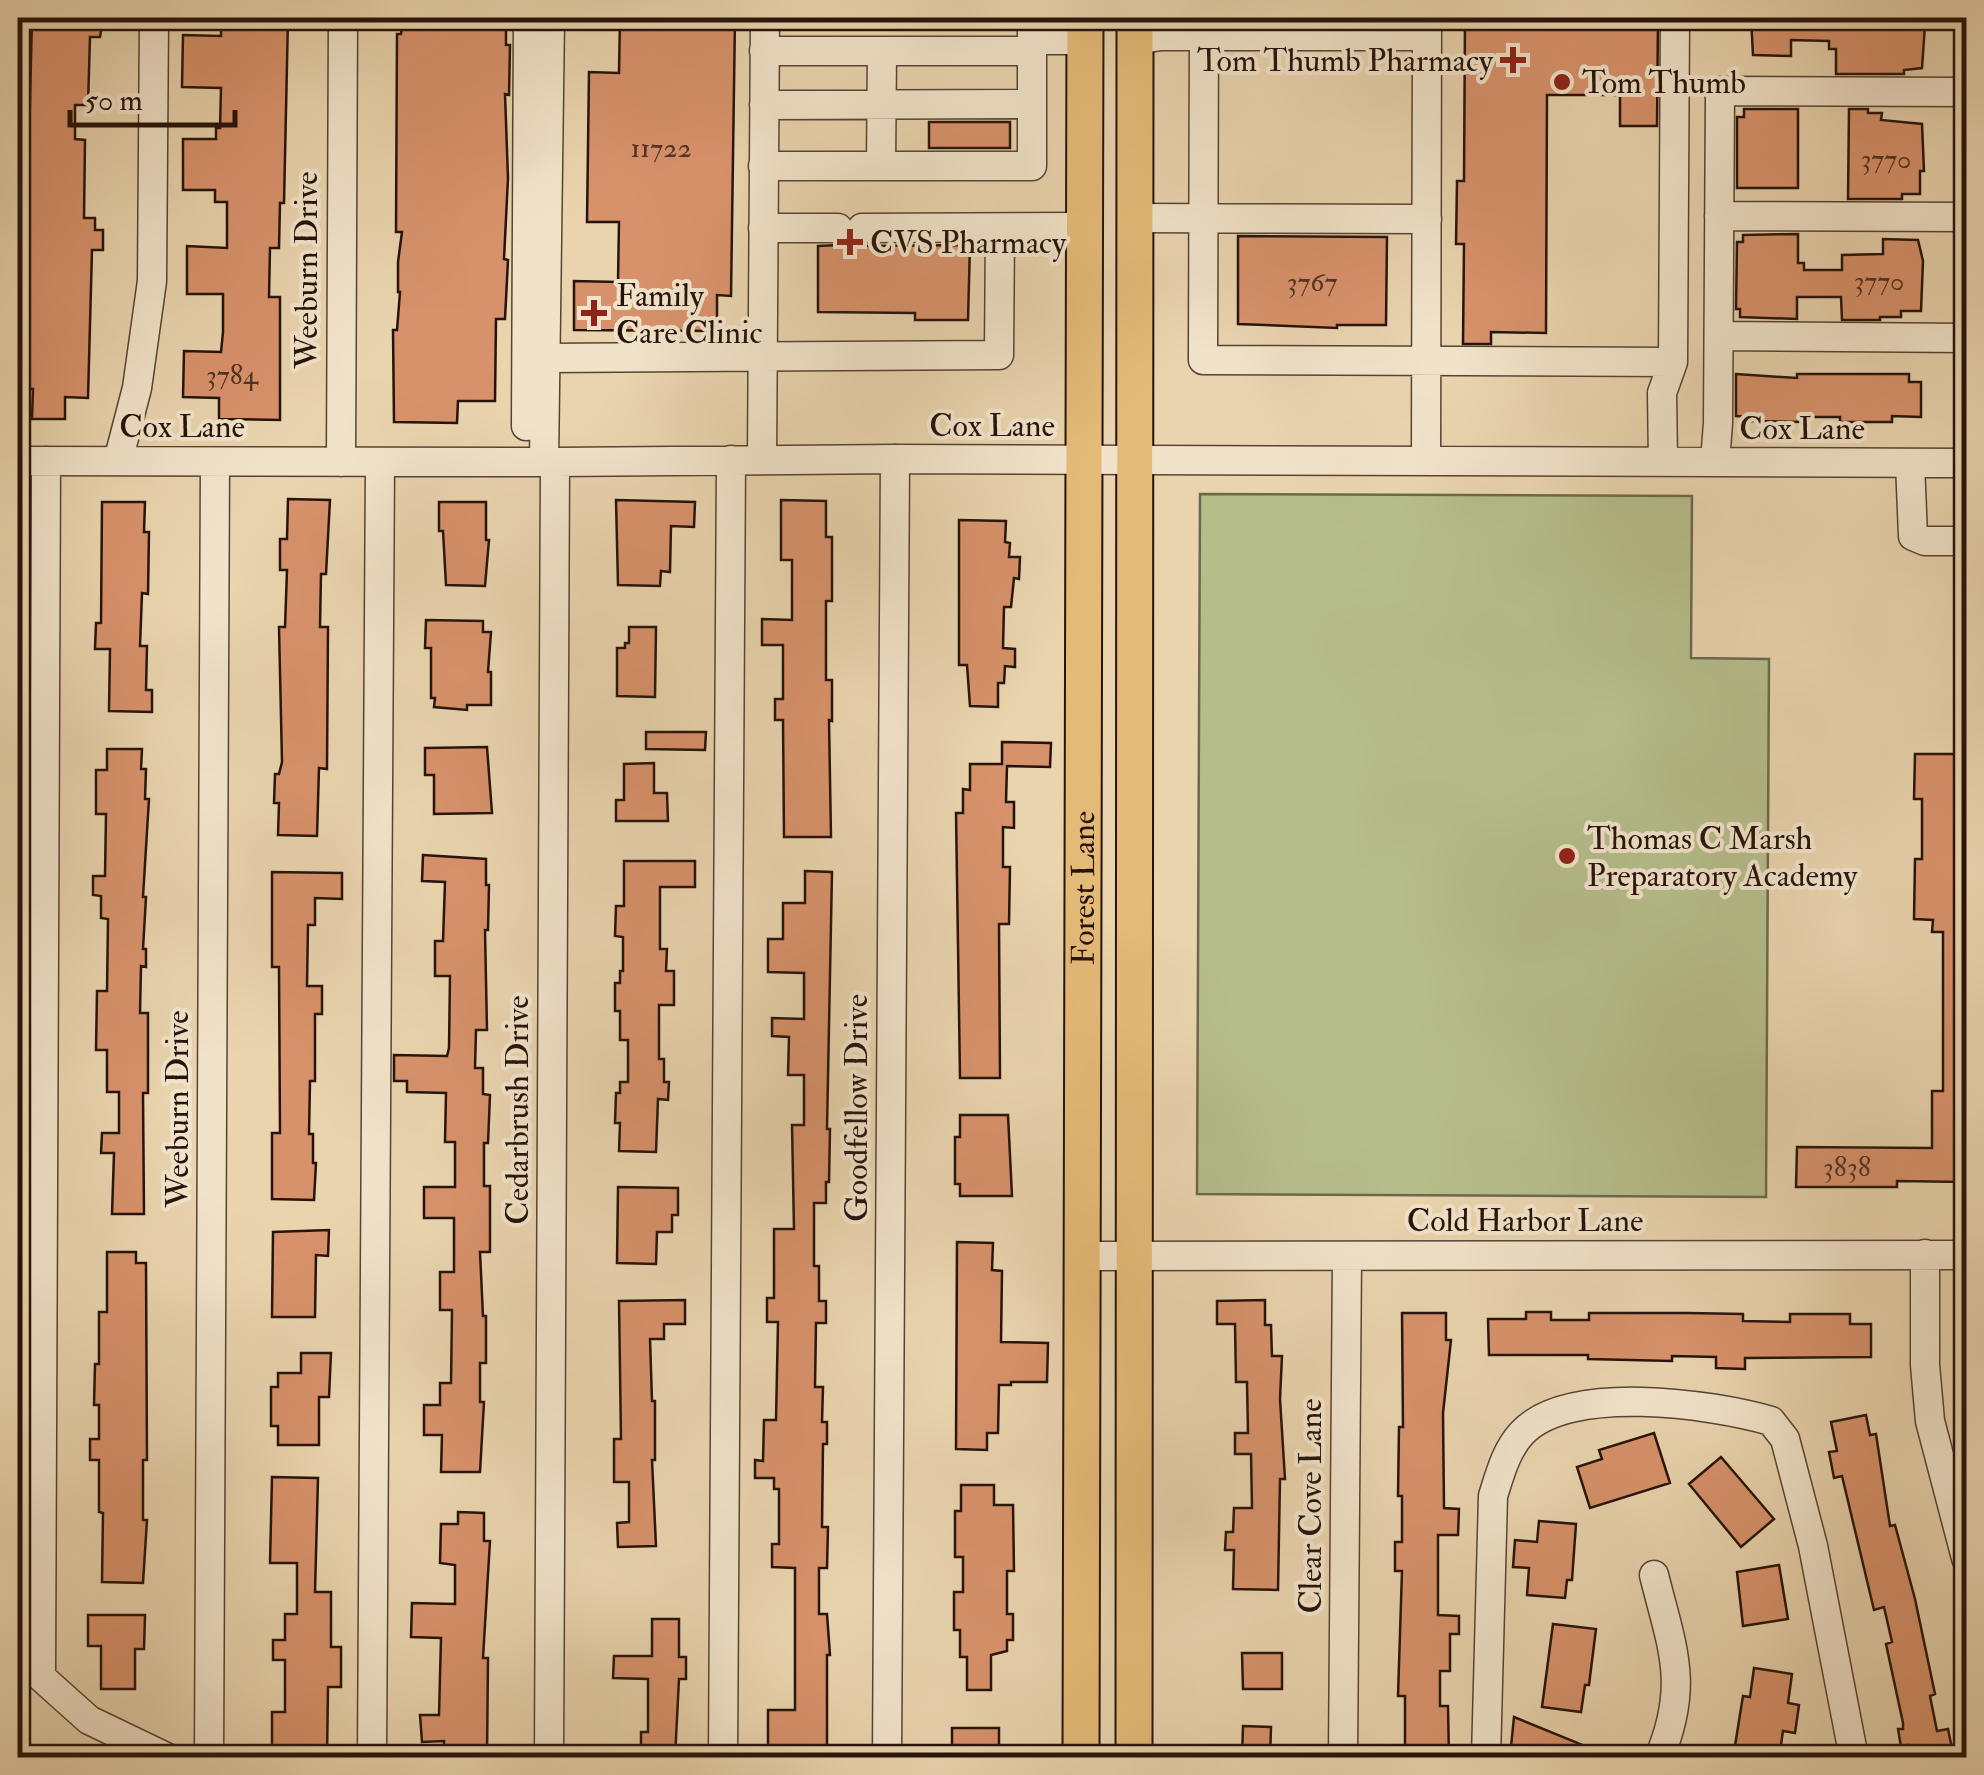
<svg xmlns="http://www.w3.org/2000/svg" width="1984" height="1775" font-family="'IM FELL Double Pica',serif">
  <style>
    .green { fill: #b5bd8b; stroke: #6e684b; stroke-width: 2.5 }
    .building { fill: #d8926b; stroke: #26130b; stroke-width: 2.5 }
    .lines { fill: none; stroke-linecap: round; stroke-linejoin: round }
    .minor-casing { stroke: #574334; stroke-width: 31 }
    .major-casing { stroke: #26130b; stroke-width: 39 }
    .minor { stroke: #f1e3ca; stroke-width: 28 }
    .major { stroke: #e4ba77; stroke-width: 35 }
    .poi-dot { fill: #8f2418; stroke: #f1e3ca; stroke-width: 4 }
    .labels { text-anchor: middle; stroke-width: 8; stroke-linejoin: round; paint-order: stroke }
    .number-label { font-size: 28px; fill: #523323 }
    .poi-label { font-size: 32px; fill: #26130b; stroke: #f1e3ca; text-anchor: start }
    .street-label { font-size: 32px; fill: #26130b; stroke: #f1e3ca }
  </style>
  <rect width="100%" height="100%" fill="#e9d4ae"/>
  <filter id="stains"><feTurbulence type="fractalNoise" baseFrequency=".002" numOctaves="4"/><feColorMatrix values="0 0 0 0 .2 0 0 0 0 .09 0 0 0 0 .02 0 0 0 .5 -.17"/></filter>
  <radialGradient id="worn" r=".72"><stop offset=".6" stop-color="#630" stop-opacity="0"/><stop offset="1" stop-color="#630" stop-opacity=".3"/></radialGradient>
  <path class="green" d="M1200 494 1692 496 1691 658 1769 659 1766 1197 1197 1194Z"/>
  <path class="building" d="M32 18 103 19 100 37H90L88 105H75V139L85 140 84 218H95V230H103V250H92L88 398 65 397V419H32L33 389H23Z
    M221 18H288L284 203H280L279 248H270L269 297H280V420L219 419V398L183 397 184 351 221 352 223 332V294H187V246L227 248V202H215V190H183V139H216V128H220L221 88 182 87 183 35 221 36Z
    M403 18H506V45H510L509 95 505 94 508 178 504 259 508 260 505 319H496L495 401H458L457 423 394 422 393 330H397L400 292H398V262L402 232H396L397 34H401Z
    M620 18H735L731 296 717 295V331L574 330V281L618 282 619 222H587L589 72 619 73Z
    M1465 18H1658L1657 126H1620V95H1547L1546 333 1491 332V344H1463L1464 244H1456L1457 181H1464Z
    M1751 18H1799V22H1836V18H1919V25H1925L1922 68 1904 70V74H1836V49H1829V41L1791 40V56L1753 55Z
    M1744 109H1798V188H1737V117H1744Z
    M1849 109H1868V113H1882L1881 120 1922 124 1924 171H1920V194H1902V199H1848Z
    M929 122H1010V148H929Z
    M1798 234V263H1804V270H1842V255L1883 254V239L1918 240 1923 261 1921 311H1901V317H1880V320H1842L1841 297H1797V319L1740 317V309H1736L1737 242H1743V235Z
    M1238 236 1387 237 1386 325H1337V328L1238 324Z
    M850 240 862 246 970 245 968 320H915V313L818 312V246L839 245Z
    M1736 374 1797 378V374H1909V382H1921V417L1892 416V422H1840V417H1801V422L1750 421V417L1736 416Z
    M288 499 330 500 326 574H321L320 627H328L327 769 319 768 317 836 278 835 279 803H274L275 774H279L282 762 279 627H285L287 570H280V539H287Z
    M616 500 695 502 694 527 671 526 670 572 661 571 660 586 618 585Z
    M781 500 826 501V537H832V601H826V680H832V721L829 720 831 837H784L783 720H775V699H783V645H762V619L792 620V560H781Z
    M102 502H145L144 532H149L148 594 142 593 140 646H147L146 690H152V712L109 711 110 649H95L96 623H101Z
    M439 502H486V540H489L485 586 446 585 443 531H439Z
    M959 520 1006 521 1005 542 1010 543 1009 557H1020L1019 579 1014 578 1011 607H1004L1003 648 1015 649V667L1005 666 1004 683H998V707L970 706 967 665H959Z
    M426 620 483 621V632H491L488 672H491V705H467V710L434 707 435 698H431V648H425Z
    M629 627H656L655 697 617 696V648H625V643H629Z
    M646 732H706L705 750 646 749Z
    M1002 742 1051 743 1050 767 1007 766 1006 802H1014V828L1003 827V867H1010L1009 924H999L1000 1078H960L956 813H963V789L970 790V764H1002Z
    M487 747 492 813 434 814V775H425V748Z
    M107 749H142L141 769H146L145 799H149L143 897H146L143 949H146V967L141 966 140 1013H148V1093H143L144 1214H112L114 1153H101L102 1133H119V1092H107V1050H96L97 991H107L108 919 101 918V896L93 895V876H105L106 814H96V770H107Z
    M1915 754H1966V1182L1897 1181V1187H1796L1797 1147 1932 1148V1091H1943V932H1932L1933 920 1914 919 1915 859H1922V799H1914Z
    M654 763V793H667L668 821H616V800H624V764Z
    M423 855 486 859V885H489L488 930H485L487 1030H476L475 1068H483V1094L490 1095 488 1143H484V1186H490V1252H480L483 1316H486V1363H480V1402H484L480 1472H441L442 1435H424V1405H440V1383H451L452 1310H440V1272H454V1218H424V1187H455V1142H445L446 1093 407 1092V1081H394V1055L447 1056 449 1048 450 976H435V941H443L445 882 422 881Z
    M624 861H695V887H660V949H667L666 971H674V1005H659V1059H664V1082H669L668 1100 658 1099 656 1152 619 1151 620 1123H615L616 1093H620V1082H628V1040H620V1011H615V983H620V971H623V937L615 936 616 906H624Z
    M805 871 832 872 827 1129H830L829 1182H826V1203H814V1266H819V1301H826V1323H816L815 1387H823L822 1422H827V1444H823L822 1527H828L827 1568H819V1614H827L830 1655H827V1751H818V1758H768V1710H795V1568L772 1567V1544H779V1489H774V1478H755V1460L763 1461 764 1420H776L778 1322H767V1298H774V1229H794L792 1125H804V1075H788L789 1037 772 1036V1018L804 1019V973L768 972V939H783V903H805Z
    M272 872 342 873V899L315 898V925H308L307 986H322V1014H315V1081H310L309 1134H313V1163H316L314 1200 272 1199V1133H280L279 967H272Z
    M960 1115H1008L1012 1196H960V1184H955V1137H960Z
    M618 1187 678 1188V1215H672V1232H657L656 1264 617 1263Z
    M329 1230 328 1256 316 1255 315 1317H272L273 1232Z
    M957 1242 993 1243 992 1270 1002 1271 1001 1342 1048 1343 1047 1382H1011V1385H999L998 1433H987V1450L956 1449Z
    M107 1252H136V1263H146L147 1460H143V1520H147L143 1583 102 1582 103 1513 99 1512V1460H90V1439H99V1405H94L95 1364H99V1312H107Z
    M685 1300V1324H664V1339H650L652 1401H655V1460H652L656 1546 618 1547 617 1523 629 1522V1482H614V1439H621L619 1301Z
    M1265 1300V1325H1271L1272 1356H1282L1280 1399 1285 1479H1280L1278 1590 1233 1589 1234 1550H1225L1226 1532H1233L1234 1508H1252L1251 1454H1235V1433H1248L1247 1382H1236L1235 1324H1217V1301Z
    M1526 1312H1551V1320H1589V1313H1688L1743 1314V1321L1790 1322V1314H1850V1324H1871V1357L1745 1358V1369L1716 1368V1357L1672 1356V1361L1588 1359V1355H1489L1488 1319H1526Z
    M1402 1313H1446V1340H1451L1443 1413 1444 1508 1459 1509 1458 1535H1438V1615L1459 1616V1634H1450V1671H1440V1706H1448L1449 1758H1405V1696H1398L1402 1571H1395V1542H1402V1496H1398L1399 1427H1403Z
    M301 1353H331L329 1397H319V1445H278V1426H271V1387H278V1373H301Z
    M1866 1415 1870 1435 1876 1434 1890 1526 1895 1525 1915 1599 1935 1694 1930 1696 1937 1731 1948 1729 1954 1758H1911L1908 1745 1901 1747 1898 1729H1903V1723L1886 1644 1892 1642 1884 1607 1874 1610 1842 1476 1834 1478 1829 1452 1837 1451 1831 1422Z
    M1654 1433 1670 1483 1590 1508 1577 1467 1602 1459 1599 1450Z
    M1721 1457 1774 1519 1741 1547 1689 1484Z
    M272 1477 318 1478 315 1592H331V1647H341V1687H328L327 1758H276V1753H272V1712H285V1660H273V1640H285V1614H297V1563H270Z
    M961 1485H994V1505H1013L1014 1571H1007V1614H1013V1640H1007V1651L991 1655V1690H967V1657H960V1630H954V1592H963V1557H955V1511H961Z
    M458 1512 484 1513V1541H490L483 1658H488L487 1758H444V1741L422 1742 420 1715H439L441 1638 411 1637 412 1603 455 1604V1565L440 1563 441 1524H458Z
    M1539 1521 1576 1524 1572 1580H1567L1565 1598 1527 1595 1529 1568 1513 1567 1515 1540 1537 1542Z
    M1779 1565 1788 1619 1743 1626 1737 1572Z
    M88 1615H145L144 1649H135V1689H101V1646H88Z
    M652 1619H679V1657H686V1679H679L675 1758H641V1732H648V1679L613 1678 614 1656H652Z
    M1553 1624 1596 1629 1589 1685H1585L1581 1712 1542 1707Z
    M1242 1653H1282V1689H1243Z
    M1754 1668 1792 1674 1788 1703 1799 1705 1795 1733 1783 1731 1779 1758 1734 1752 1743 1696 1750 1697Z
    M1514 1717 1612 1757V1758H1536L1511 1747Z
    M1243 1726 1271 1727 1270 1758H1242Z
    M952 1728H999V1758H952Z"/>
  <g class="lines">
    <g class="minor-casing">
      <path id="minor" d="M1204 18 1203 360 1673 362
        M1032 40H1085
        M1135 40 1161 36H1427
        M764 51H1032
        M764 105 1032 104
        M763 166H1032V18
        M881 166 882 51
        M1719 216 1966 217
        M1135 218 1427 219
        M763 228H838
        M862 228 1083 227
        M1719 336 1966 338
        M546 358 999 355 1000 229
        M526 426 528 18
        M762 460 765 18
        M18 461 555 462 895 459 1966 463
        M46 461 41 1677 89 1720 168 1758
        M118 461 137 388 152 281 154 18
        M1426 461 1427 18
        M341 462 343 18
        M544 462 550 18
        M1663 462 1662 393 1673 362 1675 18
        M1715 462 1718 423 1720 91 1966 92
        M1910 463 1913 536 1925 541H1966
        M1925 1254V1365L1930 1421 1966 1558
        M1083 1256 1966 1255
        M1654 1575C1672 1648 1690 1684 1659 1758
        M209 1758 215 462
        M372 1758 380 462
        M549 1758 555 462
        M723 1758 731 460
        M887 1758 895 459
        M1343 1758 1347 1256
        M1486 1758 1493 1496C1500 1474 1506 1450 1522 1433 1569 1383 1712 1404 1771 1421L1785 1439 1813 1546 1854 1758"/>
    </g>
    <g class="major-casing">
      <g id="major">
        <path id="s1" d="M1081 1758 1085 18"/>
        <path d="M1134 1758 1135 18"/>
      </g>
    </g>
    <use href="#minor" class="minor"/>
    <use href="#major" class="major"/>
  </g>
  <g class="poi-dot">
    <path d="M1508 45h10v10h10v10h-10v10h-10v-10h-10v-10h10z"/>
    <circle cx="1562" cy="82" r="10"/>
    <path d="M845 227h10v10h10v10h-10v10h-10v-10h-10v-10h10z"/>
    <path d="M589 298h10v10h10v10h-10v10h-10v-10h-10v-10h10z"/>
    <circle cx="1567" cy="856" r="10"/>
  </g>
  <g class="labels">
    <g class="number-label">
      <text x="661" y="157">11722</text>
      <text x="1886" y="168">3770</text>
      <text x="1879" y="290">3770</text>
      <text x="1312" y="291">3767</text>
      <text x="232" y="384">3784</text>
      <text x="1847" y="1176">3838</text>
    </g>
    <g class="poi-label">
      <text x="1493" y="71" text-anchor="end">Tom Thumb Pharmacy</text>
      <text x="1582" y="93">Tom Thumb</text>
      <text x="870" y="253">CVS Pharmacy</text>
      <text x="616" y="306">Family<tspan x="616" dy="37">Care Clinic</tspan></text>
      <text x="1587" y="849">Thomas C Marsh<tspan x="1587" dy="37">Preparatory Academy</tspan></text>
    </g>
    <g class="street-label">
      <text transform="translate(306 270) rotate(-90)" y="11">Weeburn Drive</text>
      <text x="992" y="436">Cox Lane</text>
      <text x="182" y="437">Cox Lane</text>
      <text x="1802" y="439">Cox Lane</text>
      <text dy="11" stroke="none"><textPath href="#s1" startOffset="870">Forest Lane</textPath></text>
      <text transform="translate(856 1108) rotate(-90)" y="11">Goodfellow Drive</text>
      <text transform="translate(177 1109) rotate(-90)" y="11">Weeburn Drive</text>
      <text transform="translate(517 1110) rotate(-90)" y="11">Cedarbrush Drive</text>
      <text x="1525" y="1231">Cold Harbor Lane</text>
      <text transform="translate(1310 1506) rotate(-90)" y="11">Clear Cove Lane</text>
    </g>
  </g>
  <rect width="1984" height="1775" fill="none" stroke="#e9d4ae" stroke-width="60"/>
  <rect x="20" y="20" width="1944" height="1735" fill="none" stroke="#26130b" stroke-width="5"/>
  <rect x="30" y="30" width="1924" height="1715" fill="none" stroke="#26130b" stroke-width="2.5"/>
  <path d="M70 110v15h165v-15" fill="none" stroke="#26130b" stroke-width="5"/>
  <text x="85" y="110" font-size="30" fill="#26130b" stroke="#f1e3ca" stroke-width="8" paint-order="stroke">50 m</text>
  <rect width="100%" height="100%" filter="url(#stains)"/>
  <rect width="100%" height="100%" fill="url(#worn)"/>
</svg>
